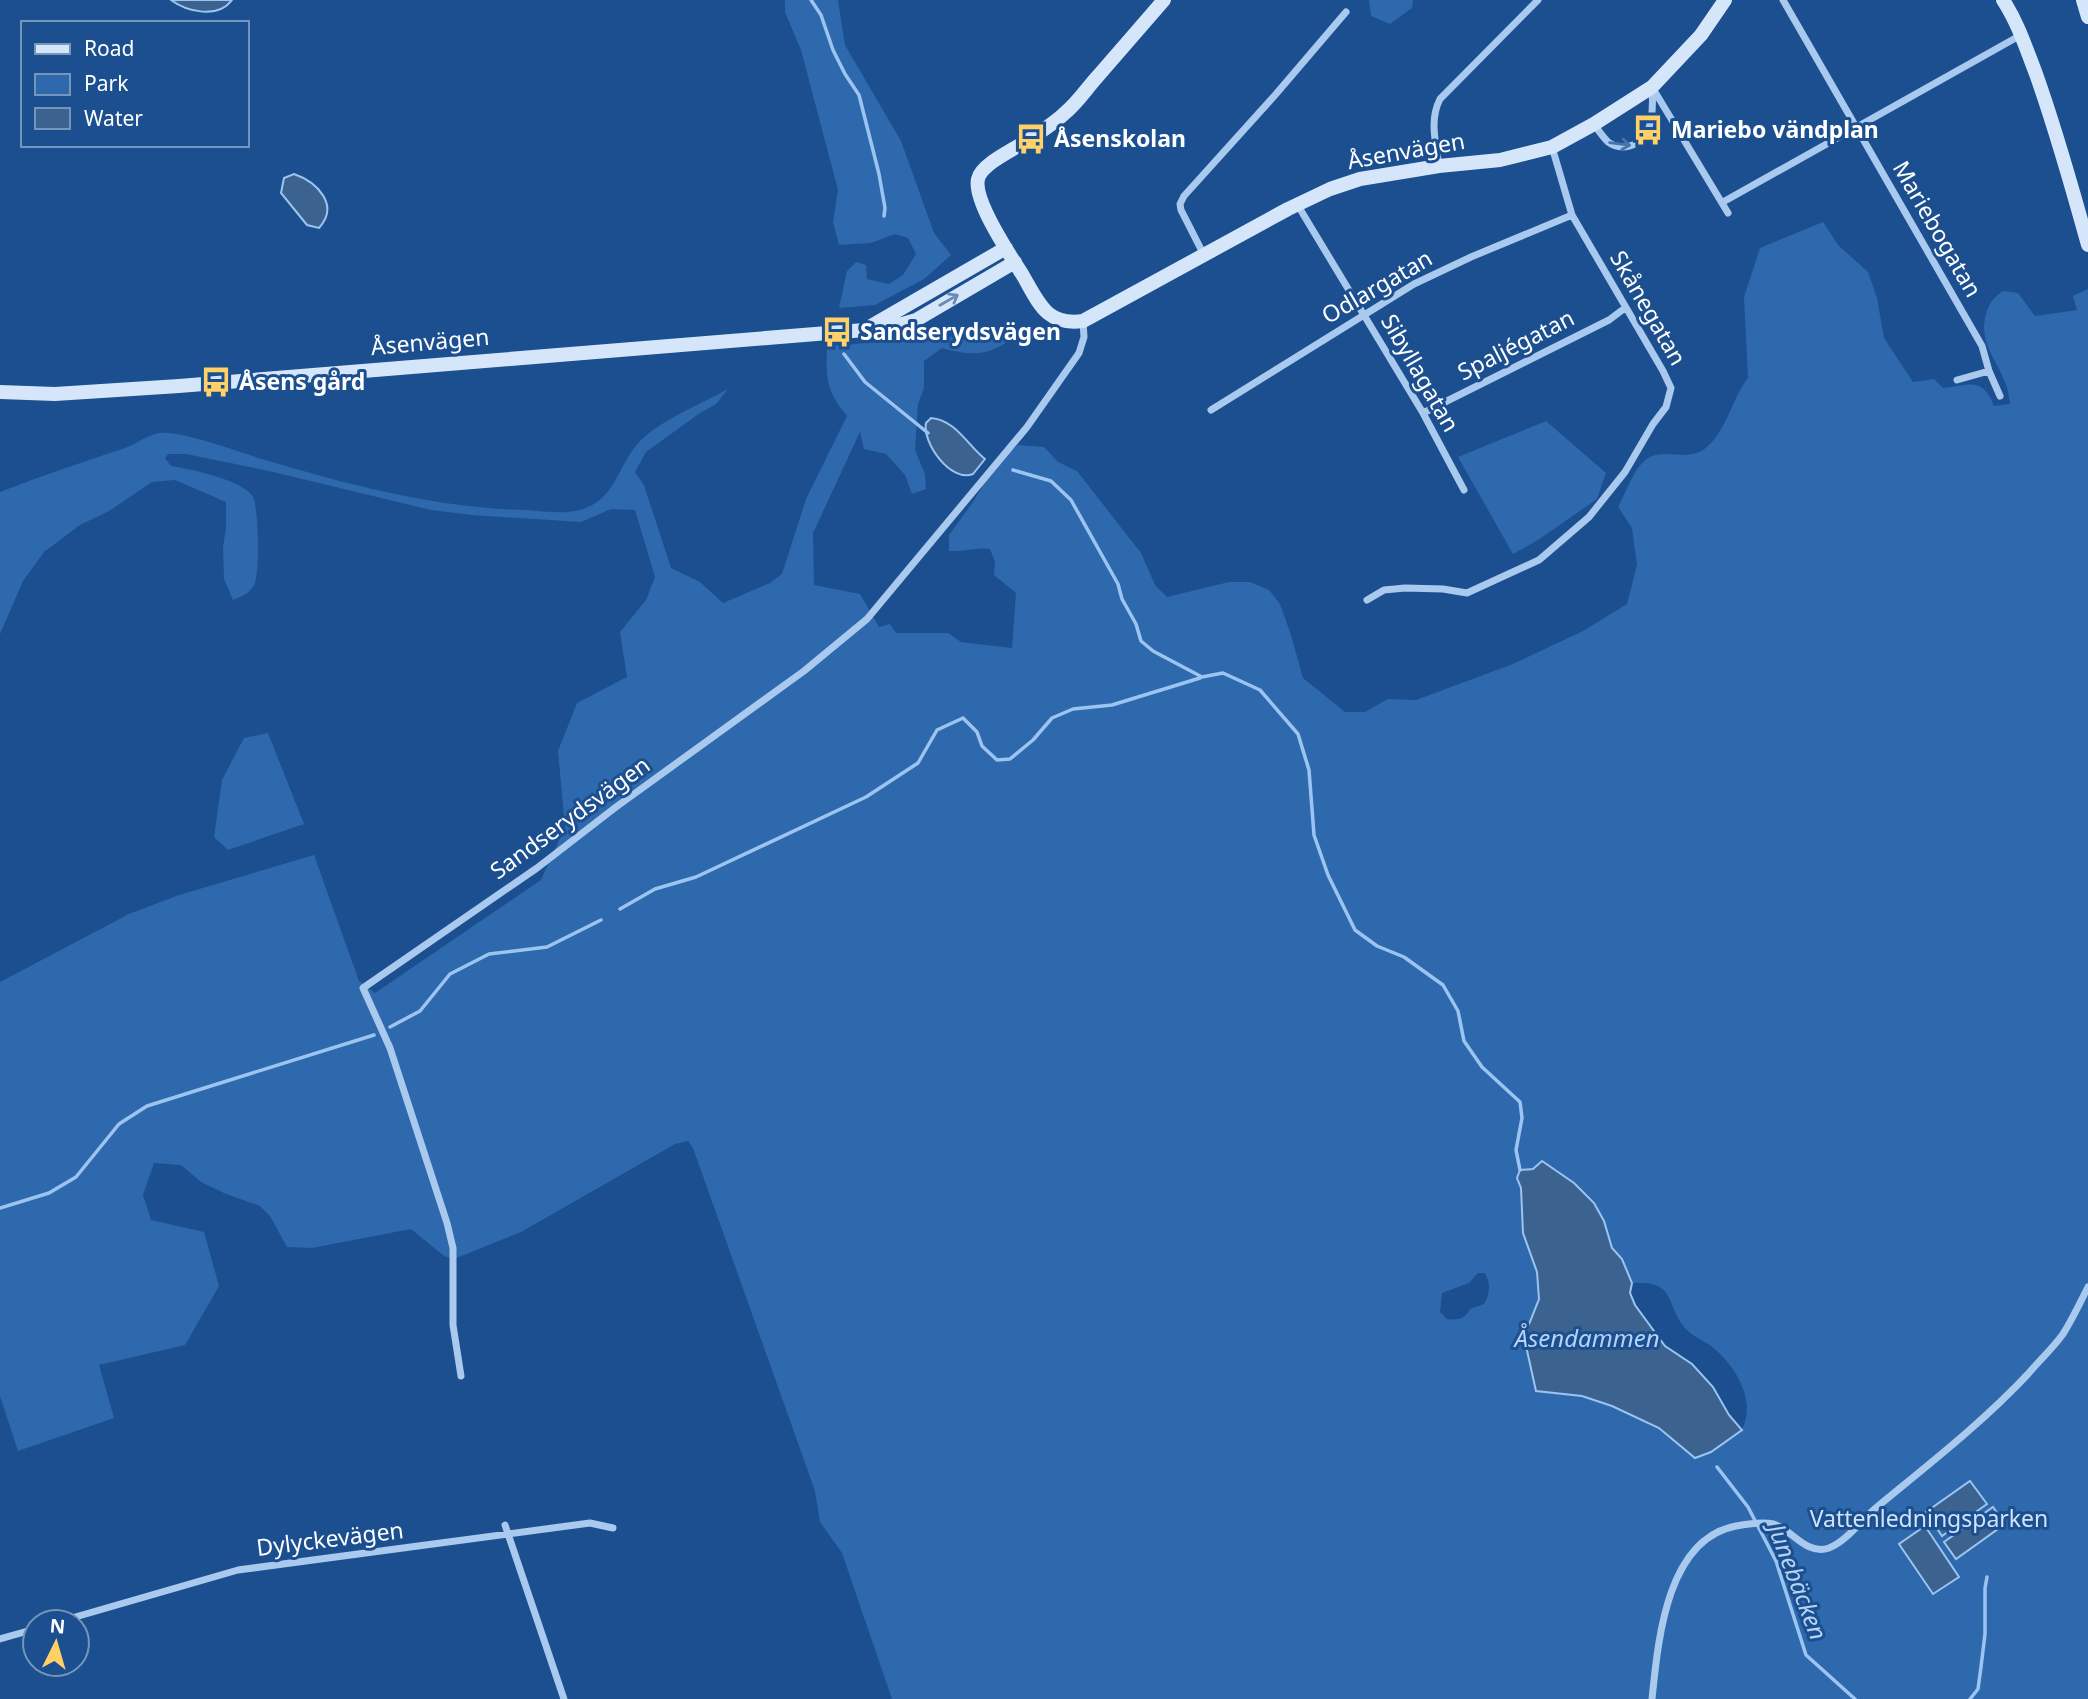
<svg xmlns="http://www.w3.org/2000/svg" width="2088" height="1699" font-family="'Noto Sans',sans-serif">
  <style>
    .green { fill: #2e69ad; fill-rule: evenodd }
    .water { fill: #3c6290; stroke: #9cc4f0; stroke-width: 2 }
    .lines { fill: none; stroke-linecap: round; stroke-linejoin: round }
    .stream { stroke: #9cc4f0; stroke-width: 3.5 }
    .street { stroke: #a9c9ee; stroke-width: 7 }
    .secondary { stroke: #d6e6fa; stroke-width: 14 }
    .oneway { stroke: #4674ac }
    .oneway2 { stroke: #668bba }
    .labels { text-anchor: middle; stroke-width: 6; stroke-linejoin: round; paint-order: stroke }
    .poi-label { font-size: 23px; font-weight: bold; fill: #fff; stroke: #1b4f8f; text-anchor: start }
    .street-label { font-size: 23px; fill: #fff; stroke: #1b4f8f }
    .park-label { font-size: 23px; fill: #cfe3fa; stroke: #1b4f8f }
    .water-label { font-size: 24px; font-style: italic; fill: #b5d3f5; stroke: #1b4f8f }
  </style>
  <rect width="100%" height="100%" fill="#1b4f8f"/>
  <path class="green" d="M785 0H838L845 45 901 141 934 233 951 255 924 279 875 305 839 308 847 271 856 262 866 265 867 279 889 284 903 275 916 254 908 238 895 234 871 243 839 245 833 222 838 190 801 50 785 12Z
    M1369 0H1413L1412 8 1390 24 1371 16Z
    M1823 222 1838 245 1868 272 1877 298 1884 338 1913 382 1934 379 1943 388C1969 385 1983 376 1994 406L2010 404C2009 397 2008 389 2005 382 1995 357 1977 340 1987 311 1990 302 1995 296 2003 291L2018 293 2035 316 2077 310 2073 296 2088 289V1699H892L842 1553 820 1522 815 1491 693 1148 688 1141 675 1144 521 1232 454 1259 444 1256 411 1229 312 1248 287 1247 270 1216 260 1206 226 1194 201 1182 181 1165 154 1163 143 1195 151 1220 204 1232 219 1286 185 1345 99 1365 114 1418 18 1451 0 1396V982L129 914 179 895 314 855 359 981 375 993 541 880 565 827 558 751 577 703 627 677 620 632 646 600 655 577 635 510 611 509 581 522 472 515 431 510 269 471 186 454H168L165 458 171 466C193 470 236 478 252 495 259 503 260 575 254 585 249 594 242 596 233 600L224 579 223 547 226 528V502L175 480 152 482 109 511 80 525 44 552 23 581 0 634V492C41 476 83 462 125 448 136 444 148 435 159 433 180 430 240 452 262 459 349 485 436 508 527 510 542 511 560 514 575 511 617 503 616 465 641 440 663 419 701 404 728 389L716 404 700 413 646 452 635 472 644 485 671 568 700 582 723 603 770 583 782 574 806 499 847 416C826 390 826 380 827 346L1001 333 1007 342C984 357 968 355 942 348L924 361V388L918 404 915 450 925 474 926 489 912 494 905 475 886 454 864 449 860 432 813 533 814 585 860 594 879 627 890 624 896 633H948L961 642 1012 648 1016 593 994 575 995 562 990 549C975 547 964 552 949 551V535L973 502 994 467 1018 445 1044 447 1058 462 1077 471 1141 553 1155 585 1167 597 1229 582H1250L1269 590 1280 604 1291 635 1303 678 1345 712H1365L1388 699 1416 700 1513 664 1583 631 1627 604 1637 565 1632 528 1618 507C1626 493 1634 465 1650 457 1667 448 1688 463 1707 447 1728 428 1732 398 1748 378L1744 297 1760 248ZM1556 1169 1594 1203 1604 1221 1612 1248 1622 1259 1632 1283C1676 1280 1665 1303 1684 1327 1690 1335 1703 1340 1711 1346 1735 1365 1758 1401 1741 1431L1582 1396 1536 1391 1524 1337 1539 1299 1537 1272 1523 1233 1521 1188ZM1478 1273H1485C1491 1284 1490 1294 1484 1304L1470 1309C1464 1320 1458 1320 1447 1319L1440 1312 1442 1293 1469 1283Z
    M1546 421 1606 473 1597 499 1538 540 1513 554 1458 457Z
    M268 733 304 824 228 850 214 837 222 780 244 738Z"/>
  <path class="water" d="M171 0H232C218 19 187 12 171 0Z
    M294 174C317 182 340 205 319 228L307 225 281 193 284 178Z
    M931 418C956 420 968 446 985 459L973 474C951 483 922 443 926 423Z
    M1542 1161 1574 1183 1594 1203 1604 1221 1612 1248 1622 1259 1632 1283 1630 1293 1635 1305 1665 1346 1692 1364 1713 1387 1729 1415 1742 1430 1711 1452 1695 1458 1659 1428 1612 1406 1582 1396 1536 1391 1524 1337 1539 1299 1537 1272 1523 1233 1521 1188 1517 1178 1520 1170 1533 1169Z
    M1970 1481 1987 1504 1942 1536 1926 1512Z
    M1993 1507 2005 1524 1956 1559 1944 1542Z
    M1925 1526 1959 1577 1933 1594 1899 1544Z"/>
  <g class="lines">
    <path class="stream" d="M811 0 821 15 833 50 845 74 859 95 879 174 885 208 884 216
      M844 354 865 382 928 433
      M1013 470 1051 481 1071 500 1118 584 1122 599 1136 624 1141 641 1153 651 1202 677 1223 673 1260 690 1298 734 1309 770 1314 835 1328 875 1355 930 1377 946 1404 957 1443 985 1458 1011 1464 1041 1482 1067 1520 1102 1522 1118 1516 1150 1520 1170
      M620 909 655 889 696 877 866 797 918 763 937 730 963 718 977 732 982 746 997 760 1010 759 1033 740 1052 718 1073 709 1112 705 1200 678
      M390 1027 420 1011 450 974 489 954 547 947 601 920
      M0 1208 49 1193 76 1177 119 1124 147 1106 374 1035
      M1717 1467 1748 1507 1776 1561 1806 1655 1855 1699
      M1970 1699 1978 1689 1981 1667 1985 1634V1588L1987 1577"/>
    <path class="street" d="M1783 0 1982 346 1989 371 2000 396
      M1652 87 1728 213
      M1594 124C1598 130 1603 137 1608 142 1620 151 1640 147 1647 133 1653 120 1653 102 1652 88
      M1439 166C1436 144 1429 120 1440 99L1538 0
      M1723 202 2021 35
      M1297 204 1423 413 1464 490
      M1204 255 1181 210 1180 204 1184 196 1276 94 1346 12
      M1957 380 1989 371
      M1211 410 1414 284 1471 257 1572 215
      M1423 413 1609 320 1625 308
      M1367 600 1384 590 1405 588 1443 589 1467 593 1539 560 1589 517 1625 472 1653 424 1666 407 1671 388 1663 371 1572 215 1552 147
      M461 1376 453 1325V1248L447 1223 390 1048 363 988 537 868 616 807 804 671 867 619 1027 427 1079 353 1084 337 1083 321
      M505 1525 564 1699
      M58 1622 238 1570 590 1523 613 1528
      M0 1639 35 1629
      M1652 1699C1658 1642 1666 1539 1736 1526 1747 1524 1762 1521 1773 1524 1792 1529 1806 1556 1829 1548 1847 1541 1862 1519 1877 1507 1929 1464 1981 1424 2028 1374 2039 1361 2053 1348 2063 1334 2072 1320 2080 1303 2088 1287"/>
    <path class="secondary" d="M1164 0C1142 25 1120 51 1098 76 1087 88 1078 102 1066 112 1057 121 1046 128 1036 135 1022 146 982 162 978 179 973 201 1010 255 1022 274 1039 303 1046 326 1083 321L1288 209 1330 189 1360 179 1439 166 1500 160 1552 147 1594 124 1652 87 1701 35 1725 0
      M2003 0C2018 23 2026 48 2036 74 2056 130 2072 187 2088 245
      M2083 0 2088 17
      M871 326 1006 248
      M0 392 55 394 179 386 889 328 916 320 1015 262"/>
  </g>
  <defs><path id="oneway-shaft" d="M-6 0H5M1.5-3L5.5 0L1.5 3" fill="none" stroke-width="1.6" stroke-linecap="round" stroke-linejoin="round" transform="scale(1.75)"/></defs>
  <use class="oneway" href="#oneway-shaft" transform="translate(1620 144) rotate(8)"/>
  <use class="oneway2" href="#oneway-shaft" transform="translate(949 300) rotate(-30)"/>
  <defs>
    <g id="bus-bare" transform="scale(2.415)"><path d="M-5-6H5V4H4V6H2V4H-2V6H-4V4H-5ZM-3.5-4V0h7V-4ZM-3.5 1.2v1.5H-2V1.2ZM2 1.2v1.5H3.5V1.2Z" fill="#ffd166" stroke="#1b4f8f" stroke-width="2.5" paint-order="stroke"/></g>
  </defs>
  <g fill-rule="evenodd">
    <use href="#bus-bare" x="1648" y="130"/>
    <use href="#bus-bare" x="1031" y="139"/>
    <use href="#bus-bare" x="837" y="332"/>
    <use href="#bus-bare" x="216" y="382"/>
  </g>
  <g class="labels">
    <g class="poi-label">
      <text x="1671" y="138">Mariebo vändplan</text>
      <text x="1054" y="147">Åsenskolan</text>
      <text x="860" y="340">Sandserydsvägen</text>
      <text x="239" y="390">Åsens gård</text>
    </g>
    <g class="street-label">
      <text transform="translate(1406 151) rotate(-10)" y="8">Åsenvägen</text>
      <text transform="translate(1937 229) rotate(60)" y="8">Mariebogatan</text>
      <text transform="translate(1377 287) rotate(-30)" y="8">Odlargatan</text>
      <text transform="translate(1648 308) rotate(60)" y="8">Skånegatan</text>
      <text transform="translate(430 342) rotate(-5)" y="8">Åsenvägen</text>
      <text transform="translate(1516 345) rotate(-27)" y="8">Spaljégatan</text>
      <text transform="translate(1420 373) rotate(60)" y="8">Sibyllagatan</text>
      <text transform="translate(570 818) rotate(-36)" y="8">Sandserydsvägen</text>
      <text transform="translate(330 1539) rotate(-7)" y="8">Dylyckevägen</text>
    </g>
    <g class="park-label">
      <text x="1929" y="1527">Vattenledningsparken</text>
    </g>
    <g class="water-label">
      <text x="1587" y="1347">Åsendammen</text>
      <text transform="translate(1797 1582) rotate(69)" y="8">Junebäcken</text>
    </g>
  </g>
  <rect x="21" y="21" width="228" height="126" fill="#1b4f8f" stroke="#7695bc" stroke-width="2"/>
  <rect x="35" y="44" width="35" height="10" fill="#d6e6fa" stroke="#7695bc" stroke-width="2"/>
  <text x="84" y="56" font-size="21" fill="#ffffff">Road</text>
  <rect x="35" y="74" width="35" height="21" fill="#2e69ad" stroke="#7695bc" stroke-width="2"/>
  <text x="84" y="91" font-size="21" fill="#ffffff">Park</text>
  <rect x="35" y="108" width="35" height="21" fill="#3c6290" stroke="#7695bc" stroke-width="2"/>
  <text x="84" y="126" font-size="21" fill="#ffffff">Water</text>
  <g transform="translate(56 1643) rotate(5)"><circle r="33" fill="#1b4f8f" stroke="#7695bc" stroke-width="2"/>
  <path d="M0-5L12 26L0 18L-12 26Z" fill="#ffd166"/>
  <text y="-10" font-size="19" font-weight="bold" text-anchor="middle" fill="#ffffff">N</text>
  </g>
</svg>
